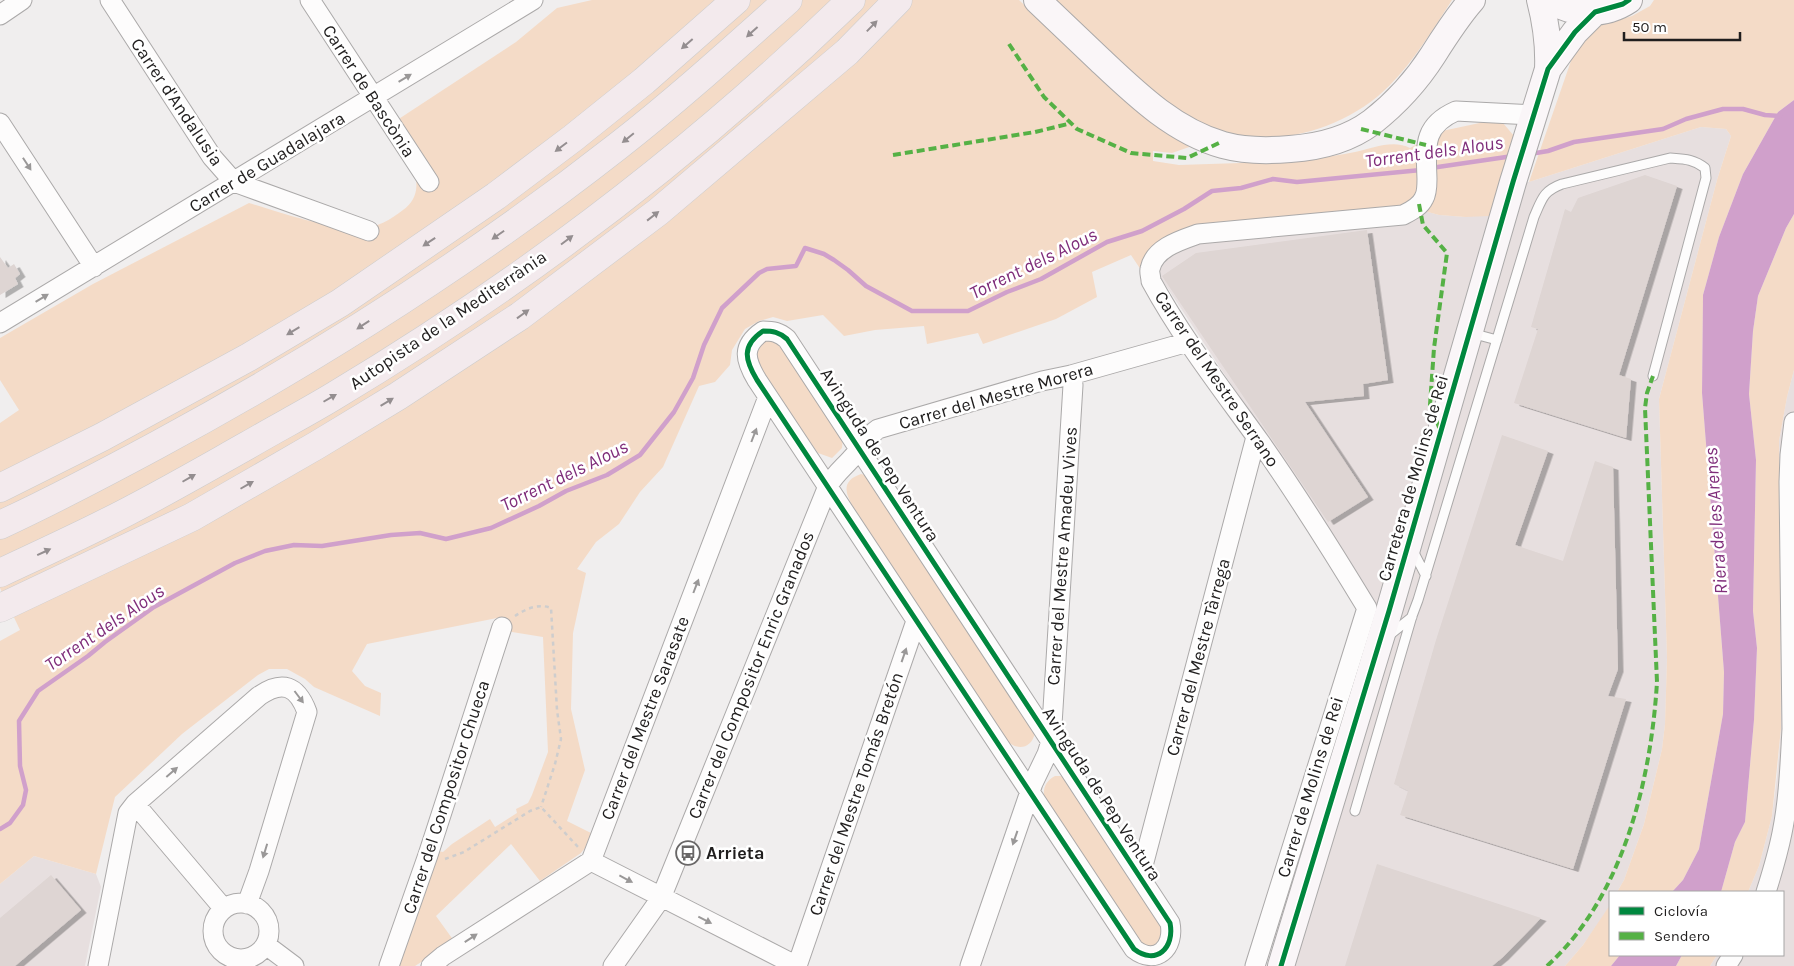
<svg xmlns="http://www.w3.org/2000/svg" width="1794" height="966" font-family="Karla,sans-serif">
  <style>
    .built { fill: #e7dfdf }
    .green { fill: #f4dbc7 }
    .water { fill: #d0a0cb }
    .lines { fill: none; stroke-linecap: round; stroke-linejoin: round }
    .stream { stroke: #d0a0cb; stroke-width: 4.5 }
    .building { fill: #ded5d3; filter: url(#shadow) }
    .lane-casing { stroke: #aba9a9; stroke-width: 11 }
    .street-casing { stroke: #aba9a9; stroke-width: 21 }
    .secondary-casing { stroke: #aba9a9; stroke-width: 28 }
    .highway-casing { stroke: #cdcccc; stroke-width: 29 }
    .path { stroke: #cecdcd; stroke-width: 2.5; stroke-dasharray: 4 4; stroke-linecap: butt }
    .lane { stroke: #fdfcfc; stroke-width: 9 }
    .street { stroke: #fdfcfc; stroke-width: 19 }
    .secondary { stroke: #faf6f8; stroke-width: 26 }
    .highway { stroke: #f3eaed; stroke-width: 28 }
    .quiet { stroke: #55b145; stroke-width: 4; stroke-dasharray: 8 4; stroke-linecap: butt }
    .cycleway-casing { stroke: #fff; stroke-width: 8 }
    .cycleway { stroke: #00873e; stroke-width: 5 }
    .oneway { fill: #948e90 }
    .oneway2 { fill: #9a9898 }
    .labels { text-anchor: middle; stroke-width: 5; stroke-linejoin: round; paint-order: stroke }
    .street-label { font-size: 18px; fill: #201e1e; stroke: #fff }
    .poi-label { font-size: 18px; font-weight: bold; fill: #201e1e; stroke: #fff; text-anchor: start }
    .water-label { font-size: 19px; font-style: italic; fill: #7f2d7a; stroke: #fff }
  </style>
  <defs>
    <filter id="shadow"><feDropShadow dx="5.5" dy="3" stdDeviation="0" flood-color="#0004"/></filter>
  </defs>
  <rect width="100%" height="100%" fill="#f0eeee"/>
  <path class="built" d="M1701 127 1726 129 1731 136 1717 180 1659 399 1667 658 1665 724 1662 749 1644 824 1624 880 1617 892H1610V905L1606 913 1583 945 1565 966H1267L1356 663 1370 605 1328 531 1149 260 1157 247 1406 206 1439 215 1465 217 1501 183 1529 182Z
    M1794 370V966H1710L1717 955H1783V892H1748L1759 866 1772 816 1777 777 1781 728 1779 441 1787 397Z
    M34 856 96 874 101 887 85 966H0V884Z"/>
  <path class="green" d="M592 0H1019L1135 110 1156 125 1195 145 1172 153 1153 151V161L1179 165C1236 162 1298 164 1355 152 1372 148 1394 139 1410 148L1442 131 1489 121 1503 123 1514 136 1507 167 1489 216 1465 217 1439 215 1406 206 1204 229 1143 273 1131 255 1092 272 1097 297 1056 319 983 344 978 333 927 344 924 326 875 330 844 336 823 315 787 321 773 317 759 321 745 329 732 350 730 365 715 382 699 386 663 467 640 492 619 524 596 542 577 569 586 573 573 633 571 709 585 770 567 821 591 833 585 848 581 853 540 881 511 844 436 916 454 941 415 966H400L396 962 438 851 443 852 452 844 490 819 495 827 517 813 516 809 528 803 532 795 548 752 543 637 512 632 502 627V617L367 644 352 671 365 686 381 693 380 716 314 687 305 679 287 669H269L258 675 182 734 115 797 96 874 34 856 0 884V641L20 630 0 588V423L19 410 0 380V338L93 284 249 203C282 213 327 229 362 228 376 228 392 219 403 210 413 203 418 192 416 180 412 161 396 144 385 128L516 42 557 8Z
    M1056 0H1452C1434 28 1413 62 1389 86 1340 135 1255 155 1193 120 1142 90 1099 41 1056 0Z
    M1654 0H1794V100L1778 112 1743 174 1719 237 1703 295 1702 393 1724 672 1723 714 1699 849 1683 880 1672 892H1617L1624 880 1644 824 1662 749 1665 724 1667 658 1659 399 1717 180 1731 136 1726 129 1701 127 1529 182 1572 58 1594 27 1632 16 1650 6Z
    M1794 214V370L1787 397 1779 441 1781 728 1772 816 1759 866 1748 892H1721L1735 842 1745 822 1754 720 1757 648 1753 611 1756 460 1749 394 1753 331 1758 296 1786 228Z
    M767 339 779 343 843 437 842 448 832 458 818 453 813 446 755 361 756 350Z
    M861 474 868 476 1035 733C1031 750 1016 751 1005 739L852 505C844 491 843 480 861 474Z
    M1055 776H1061L1068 780 1166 932 1154 948 1139 945 1045 800C1042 790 1045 781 1055 776Z
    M1610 905V955H1620L1611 966H1565L1583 945Z
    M1682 955H1717L1710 966H1676Z"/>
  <path class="water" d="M1794 100V214L1786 228 1758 296 1753 331 1749 394 1756 460 1753 611 1757 648 1754 720 1745 822 1735 842 1721 892H1672L1683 880 1699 849 1723 714 1724 672 1702 393 1703 295 1719 237 1743 174 1778 112Z
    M1620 955H1682L1676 966H1611Z"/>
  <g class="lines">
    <path class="stream" d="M1530 154 1548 151 1574 142 1663 129 1686 119 1723 109H1743L1765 115 1780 116
      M1431 168 1513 156
      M0 829 10 823 23 805 26 790 20 766 19 721 38 691 88 656 105 642 154 607 235 563 265 551 294 545 322 546 391 535 420 533 446 539 491 528 539 506 566 491 607 475 640 455 674 412 693 378 704 345 722 308 759 273 767 269 796 266 805 248 824 254 834 260 848 270 866 286 912 311H968L1007 292 1041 279 1107 242 1142 231 1184 209 1212 191 1241 188 1273 179 1297 182 1421 170"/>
  </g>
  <path class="building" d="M1645 175 1677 186 1619 375 1631 379 1626 438 1514 403 1538 329 1531 327 1565 209 1571 212 1578 198Z
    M1367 230 1388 380 1363 384 1364 396 1305 402 1368 497 1328 522 1162 276 1196 253Z
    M0 257 8 268 14 264 20 274 15 278 18 284 0 295Z
    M1502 435 1548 451 1515 545 1563 561 1595 461 1613 467 1618 669 1608 696 1626 699 1573 869 1400 815 1408 791 1394 784 1436 640Z
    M1377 864 1541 918 1503 957 1492 966H1345Z
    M51 875 81 910 15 966H0V918Z"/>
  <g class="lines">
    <g class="lane-casing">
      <path id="lane" d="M1471 333 1497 340
        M1412 549 1426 576
        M1387 637 1412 617
        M1355 811 1412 616 1418 600 1534 217C1542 199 1543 191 1562 184L1670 158C1684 159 1694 159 1705 168L1706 178 1653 376"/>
    </g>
    <g class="street-casing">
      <path id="street" d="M110 0 212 157 234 182 369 231
        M310 0 429 182
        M0 15 22 0
        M0 123 94 267
        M0 323 533 0
        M763 331C773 331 779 332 787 339L1170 923C1175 948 1156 966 1134 949L757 380C745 360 741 346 763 331Z
        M135 804 224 909
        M591 861 797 966
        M1140 877 1256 437
        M1766 892C1772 873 1778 853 1782 833 1789 799 1790 763 1792 729L1789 482 1790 455 1794 422
        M213 931a28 28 0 1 1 56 0a28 28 0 1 1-56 0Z
        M266 945 294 966
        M98 966 128 813 135 804 259 696C282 680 297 685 307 712L259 871 247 904
        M389 966 428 855 502 627
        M431 966 443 956 591 861 768 397
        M613 966 661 898 828 486C835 474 842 469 851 459 861 449 866 437 878 429L1042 381 1071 375 1188 342
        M797 966 916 621
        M970 966 1033 783 1047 754 1051 741 1073 385 1071 375
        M1255 966 1367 608C1333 552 1298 496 1260 442 1222 389 1182 338 1151 281 1151 277 1149 272 1150 269 1154 248 1181 240 1198 234L1403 215C1411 211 1420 207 1424 198 1427 193 1427 185 1427 179 1426 147 1422 126 1456 111L1533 115
        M1726 966 1733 955"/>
    </g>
    <g class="secondary-casing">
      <path id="secondary" d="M1037 0C1058 20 1079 40 1100 60 1136 94 1174 131 1223 145 1245 151 1268 151 1290 149 1319 147 1348 140 1372 122 1395 104 1417 80 1433 55 1445 36 1457 17 1472 0
        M1540 0C1546 23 1549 45 1548 69
        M1551 0C1574 16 1605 16 1629 0
        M1281 966 1389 611 1513 182 1548 69 1575 32 1595 12"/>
    </g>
    <g class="highway-casing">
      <path id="highway" d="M0 488 102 437 249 357 340 303 496 196 573 138 644 81 736 0
        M0 525C54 500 105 473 157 445 318 358 474 259 618 146 677 100 732 50 788 0
        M0 573C34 557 69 541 103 524 152 500 200 472 248 445 277 428 306 413 334 396 519 285 696 151 851 0
        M0 608 192 517 317 445 398 396 520 316 658 212 847 52 898 0"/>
    </g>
    <path class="path" d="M515 616C525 609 539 603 551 608L557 710 561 739 555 764 541 807
      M445 859 464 852 530 811 541 807 578 847"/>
    <use href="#lane" class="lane"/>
    <use href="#street" class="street"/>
    <use href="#secondary" class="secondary"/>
    <use href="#highway" class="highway"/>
    <path class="quiet" d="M1009 44 1044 97 1077 129 1131 153 1187 158 1219 143
      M1361 129 1426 145
      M893 155 1035 132 1072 123
      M1419 204 1423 225 1447 253 1434 348 1430 405 1441 432
      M1547 966C1623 897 1651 781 1657 682L1645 408 1647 393 1653 376"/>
    <g class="cycleway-casing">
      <path id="cycleway" d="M763 331C773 331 779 332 787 339L1170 923C1175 948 1156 966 1134 949L757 380C745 360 741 346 763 331Z
        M1281 966 1389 611 1513 182 1548 69 1575 32 1595 12 1623 4 1629 0"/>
    </g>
    <use href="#cycleway" class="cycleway"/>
  </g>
  <defs><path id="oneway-solid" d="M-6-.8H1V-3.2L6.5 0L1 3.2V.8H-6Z" transform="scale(1.25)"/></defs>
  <g class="oneway">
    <use href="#oneway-solid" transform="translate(872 26) rotate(-46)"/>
    <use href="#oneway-solid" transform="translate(752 32) rotate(138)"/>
    <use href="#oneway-solid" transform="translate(687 44) rotate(139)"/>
    <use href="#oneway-solid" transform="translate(628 138) rotate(141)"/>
    <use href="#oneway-solid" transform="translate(561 147) rotate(143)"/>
    <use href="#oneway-solid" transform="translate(653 216) rotate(-38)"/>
    <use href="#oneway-solid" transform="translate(498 235) rotate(145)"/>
    <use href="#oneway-solid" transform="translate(567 240) rotate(-37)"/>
    <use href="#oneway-solid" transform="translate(429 242) rotate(146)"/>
    <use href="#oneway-solid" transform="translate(523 314) rotate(-36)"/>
    <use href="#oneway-solid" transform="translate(363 325) rotate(147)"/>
    <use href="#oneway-solid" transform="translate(293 331) rotate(149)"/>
    <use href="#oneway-solid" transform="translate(330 398) rotate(-30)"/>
    <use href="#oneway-solid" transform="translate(387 402) rotate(-31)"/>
    <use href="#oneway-solid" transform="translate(189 478) rotate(-30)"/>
    <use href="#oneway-solid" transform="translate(247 485) rotate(-30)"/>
    <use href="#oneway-solid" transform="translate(44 552) rotate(-25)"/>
  </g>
  <g class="oneway2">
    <use href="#oneway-solid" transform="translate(405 78) rotate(-31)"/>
    <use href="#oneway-solid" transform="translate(27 164) rotate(57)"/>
    <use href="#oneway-solid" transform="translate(42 298) rotate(-31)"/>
    <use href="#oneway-solid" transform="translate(754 435) rotate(-69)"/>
    <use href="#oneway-solid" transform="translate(696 586) rotate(-69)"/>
    <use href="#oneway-solid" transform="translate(904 655) rotate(-71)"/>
    <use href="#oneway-solid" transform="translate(299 697) rotate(53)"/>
    <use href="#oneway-solid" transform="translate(172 772) rotate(-41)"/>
    <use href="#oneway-solid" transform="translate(1015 838) rotate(109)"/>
    <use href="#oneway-solid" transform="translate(265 851) rotate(107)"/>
    <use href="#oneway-solid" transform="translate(626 879) rotate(28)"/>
    <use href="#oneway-solid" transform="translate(705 920) rotate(27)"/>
    <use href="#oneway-solid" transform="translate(471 938) rotate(-33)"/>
  </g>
  <defs>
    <g id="bus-ring" transform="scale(1.25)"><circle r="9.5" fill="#fff" stroke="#696767" stroke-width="1.5"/><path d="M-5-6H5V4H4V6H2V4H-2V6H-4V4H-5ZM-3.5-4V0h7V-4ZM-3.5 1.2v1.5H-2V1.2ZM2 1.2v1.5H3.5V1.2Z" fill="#696767"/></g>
  </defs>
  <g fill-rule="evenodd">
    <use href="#bus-ring" x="688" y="853"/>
  </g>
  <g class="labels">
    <g class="street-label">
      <text transform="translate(369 91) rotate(57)" y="6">Carrer de Bascònia</text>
      <text transform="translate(177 102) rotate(56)" y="6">Carrer d'Andalusia</text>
      <text transform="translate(267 162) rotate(-31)" y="6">Carrer de Guadalajara</text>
      <text transform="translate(448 320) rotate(-34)" y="6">Autopista de la Mediterrània</text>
      <text transform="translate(1217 379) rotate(56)" y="6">Carrer del Mestre Serrano</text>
      <text transform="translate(996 396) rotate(-16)" y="6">Carrer del Mestre Morera</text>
      <text transform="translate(880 455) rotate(57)" y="6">Avinguda de Pep Ventura</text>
      <text transform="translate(1413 478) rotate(-74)" y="6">Carretera de Molins de Rei</text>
      <text transform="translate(1062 556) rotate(-86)" y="6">Carrer del Mestre Amadeu Vives</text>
      <text transform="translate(1198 657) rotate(-75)" y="6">Carrer del Mestre Tàrrega</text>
      <text transform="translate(751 675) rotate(-68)" y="6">Carrer del Compositor Enric Granados</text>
      <text transform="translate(645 718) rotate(-69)" y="6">Carrer del Mestre Sarasate</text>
      <text transform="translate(1310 787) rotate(-73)" y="6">Carrer de Molins de Rei</text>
      <text transform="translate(856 794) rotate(-71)" y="6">Carrer del Mestre Tomás Bretón</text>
      <text transform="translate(1102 794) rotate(57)" y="6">Avinguda de Pep Ventura</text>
      <text transform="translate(446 797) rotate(-72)" y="6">Carrer del Compositor Chueca</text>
    </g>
    <g class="poi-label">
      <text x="706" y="859">Arrieta</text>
    </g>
    <g class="water-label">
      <text transform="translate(1434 151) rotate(-8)" y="7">Torrent dels Alous</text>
      <text transform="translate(1033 263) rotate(-26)" y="7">Torrent dels Alous</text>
      <text transform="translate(564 475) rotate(-26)" y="7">Torrent dels Alous</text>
      <text transform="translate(1715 521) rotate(-94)" y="7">Riera de les Arenes</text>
      <text transform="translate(104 627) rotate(-34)" y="7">Torrent dels Alous</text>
    </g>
  </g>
  <rect x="1609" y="891" width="175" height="65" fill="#ffffff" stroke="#a6a5a5"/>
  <rect x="1619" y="907" width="25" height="8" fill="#00873e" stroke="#a6a5a5"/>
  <text x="1654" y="916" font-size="15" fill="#201e1e">Ciclovía</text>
  <rect x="1619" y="932" width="25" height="8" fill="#55b145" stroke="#a6a5a5"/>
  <text x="1654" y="941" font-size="15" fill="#201e1e">Sendero</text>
  <path d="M1624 32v8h116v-8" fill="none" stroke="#201e1e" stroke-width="2.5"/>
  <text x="1632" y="32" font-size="15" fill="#201e1e" stroke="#ffffff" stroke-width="4" paint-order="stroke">50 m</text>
</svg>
